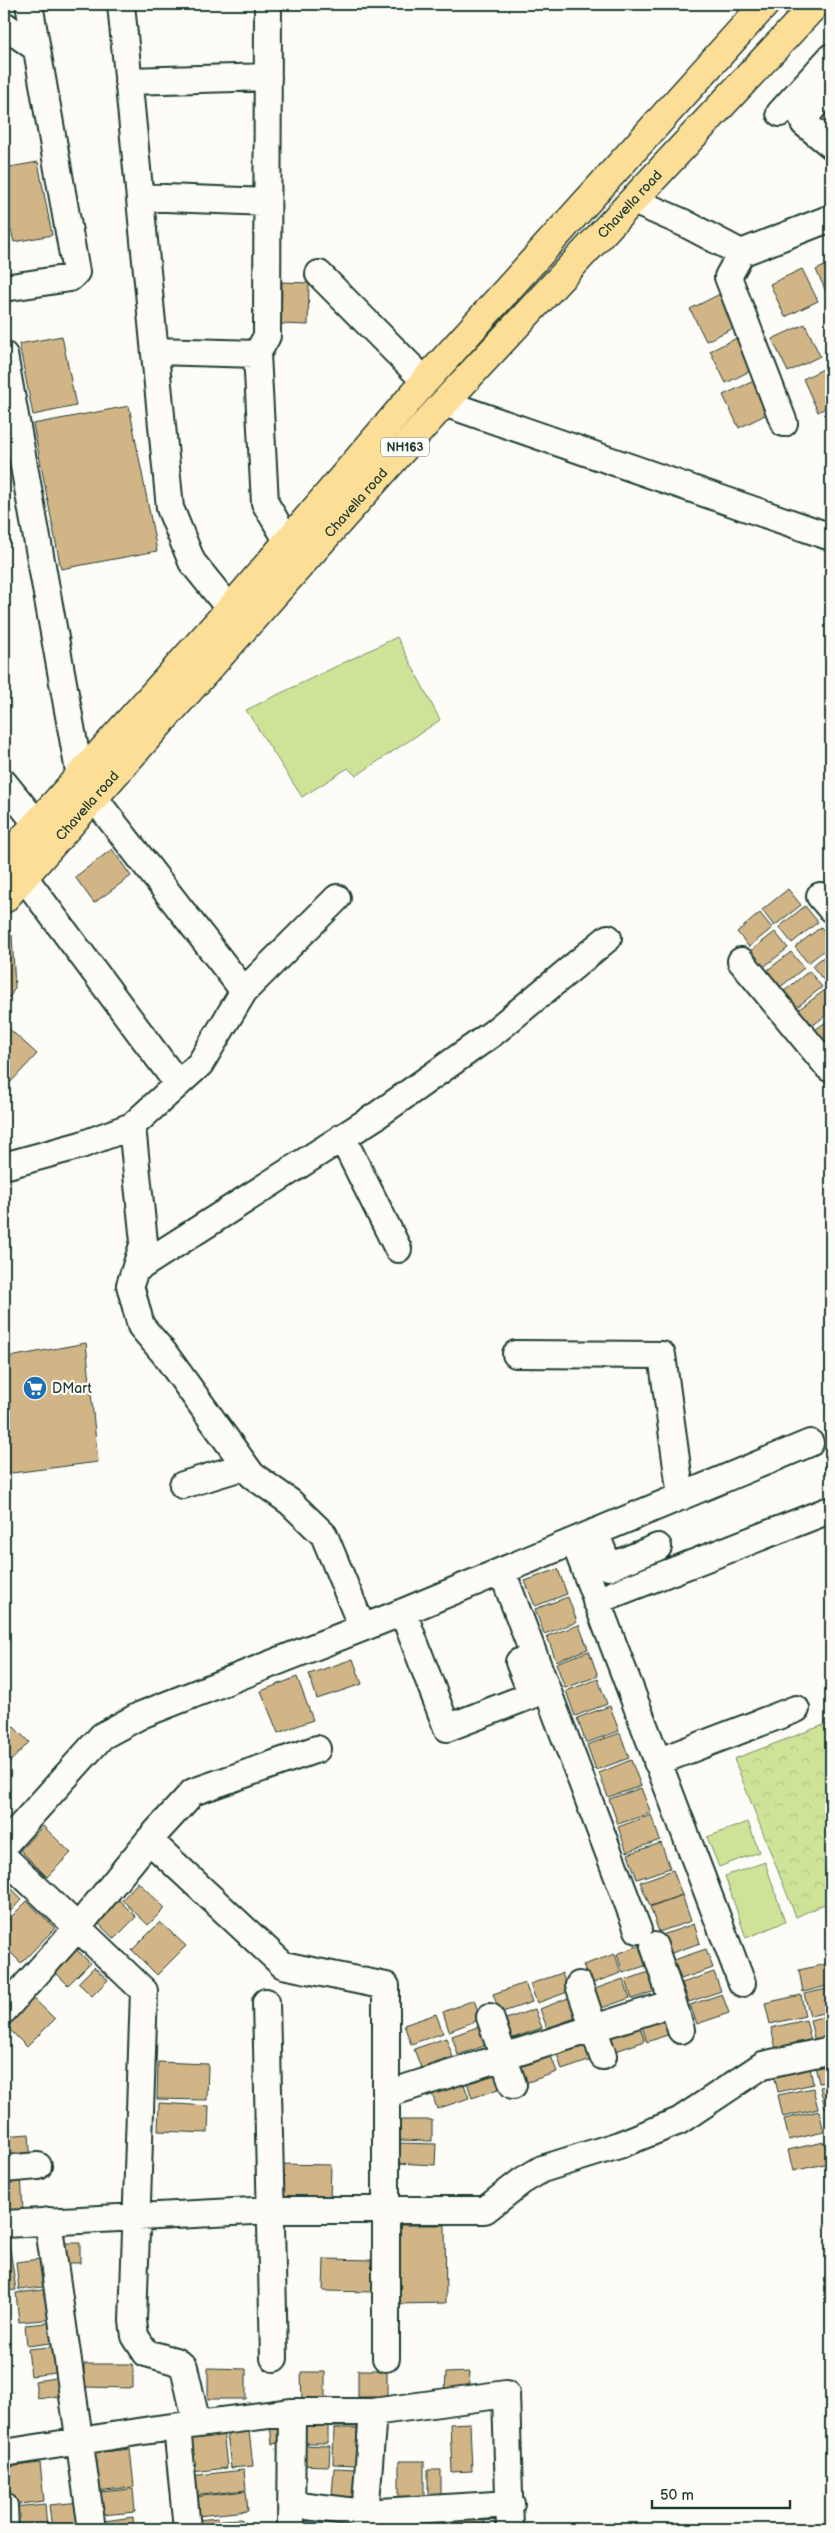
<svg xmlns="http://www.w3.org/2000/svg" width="835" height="2533" font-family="'Balsamiq Sans',sans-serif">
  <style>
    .forest { fill: url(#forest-crowns); stroke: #779066 }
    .garden { fill: #cfe398; stroke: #779066 }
    .building { fill: #d2b586; stroke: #1f3d34 }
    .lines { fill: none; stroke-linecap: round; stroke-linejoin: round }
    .minor-casing { stroke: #1f3d34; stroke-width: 30 }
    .highway-casing { stroke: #1f3d34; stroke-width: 31 }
    .minor { stroke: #fdfcf7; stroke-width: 26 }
    .highway { stroke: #fdde96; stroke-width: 28 }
    .labels { text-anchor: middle; stroke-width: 4.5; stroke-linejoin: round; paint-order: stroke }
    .shield { fill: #fdfcf7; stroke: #62766e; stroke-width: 1 }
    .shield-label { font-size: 12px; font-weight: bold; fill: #1f3d34 }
    .street-label { font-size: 14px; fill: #1f3d34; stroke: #fdfcf7 }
    .poi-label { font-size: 14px; fill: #1f3d34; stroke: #fdfcf7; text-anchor: start }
  </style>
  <defs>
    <pattern id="forest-crowns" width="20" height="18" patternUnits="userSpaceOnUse" patternTransform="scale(1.25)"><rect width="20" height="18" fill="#cfe398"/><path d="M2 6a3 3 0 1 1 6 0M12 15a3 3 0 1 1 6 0" fill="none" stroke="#b1c484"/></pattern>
  </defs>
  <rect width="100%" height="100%" fill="#fdfcf7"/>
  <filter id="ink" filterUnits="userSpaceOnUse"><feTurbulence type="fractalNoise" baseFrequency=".02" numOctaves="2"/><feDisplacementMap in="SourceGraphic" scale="10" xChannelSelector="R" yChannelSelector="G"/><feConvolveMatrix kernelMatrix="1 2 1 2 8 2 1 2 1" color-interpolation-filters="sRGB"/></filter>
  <g filter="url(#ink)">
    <path class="forest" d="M829 1723 831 1728V1901L796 1917 734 1759Z"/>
    <path class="garden" d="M397 637 440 720 356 776 348 768 302 797 246 710Z
      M748 1822 759 1852 719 1867 707 1837Z
      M765 1862 785 1922 746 1938 725 1876Z"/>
    <path class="building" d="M38 162 52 235 14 242 11 230 4 231V168Z
      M831 263V302L816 270Z
      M802 269 818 301 785 317 770 284Z
      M282 282 309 283 308 325 281 324Z
      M722 293 738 326 706 341 690 309Z
      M805 324 820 356 788 372 772 339Z
      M743 335 758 367 726 383 710 351Z
      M62 336 76 406 33 415 19 344Z
      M831 365V405L818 412 803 379Z
      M756 380 771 412 739 428 723 395Z
      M129 406 157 551 61 569 33 424Z
      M112 849 131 876 94 903 75 877Z
      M788 889 801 905 774 926 762 910Z
      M805 906 818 922 792 943 779 927Z
      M760 913 772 928 749 947 737 932Z
      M821 927 831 939V945L808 963 795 947Z
      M775 932 788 948 761 969 749 952Z
      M12 935 15 988 9 998 4 992V945Z
      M831 951V977L825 982 812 966Z
      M791 952 804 968 778 989 765 972Z
      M809 971 822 987 796 1008 783 992Z
      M825 990 831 998V1011L811 1027 798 1010Z
      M831 1018V1044L828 1046 815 1030Z
      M4 1024 37 1054 9 1084 4 1079Z
      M86 1343 98 1462 4 1474V1358Z
      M558 1569 567 1594 535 1606 525 1581Z
      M568 1597 577 1622 544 1634 535 1609Z
      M579 1625 588 1649 556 1661 547 1636Z
      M589 1651 598 1676 565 1688 556 1663Z
      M353 1659 362 1684 317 1699 309 1674Z
      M297 1677 313 1720 278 1733 261 1691Z
      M598 1679 607 1704 575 1716 566 1691Z
      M610 1706 619 1731 586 1743 577 1718Z
      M4 1717 29 1742 4 1768Z
      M620 1733 629 1758 596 1770 587 1745Z
      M631 1760 641 1786 608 1797 599 1773Z
      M641 1788 651 1813 618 1824 609 1799Z
      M651 1815 660 1840 627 1852 618 1827Z
      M43 1826 71 1853 47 1877 20 1850Z
      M661 1843 670 1868 637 1879 628 1854Z
      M673 1870 682 1895 650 1906 640 1882Z
      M4 1881 22 1899 4 1918Z
      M138 1882 165 1908 148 1925 122 1900Z
      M682 1895 691 1921 659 1932 650 1907Z
      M117 1898 136 1917 114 1939 95 1920Z
      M27 1901 55 1928 21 1963 4 1946V1924Z
      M160 1922 186 1946 157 1975 132 1950Z
      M694 1924 700 1943 669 1954 662 1935Z
      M646 1943 654 1963 623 1973 617 1954Z
      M73 1946 90 1963 68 1985 51 1968Z
      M706 1949 713 1968 681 1979 674 1960Z
      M615 1954 621 1973 590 1984 583 1965Z
      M831 1963V1985L803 1992 799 1970Z
      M94 1967 108 1980 92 1996 78 1983Z
      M657 1969 664 1988 632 1999 626 1980Z
      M714 1972 721 1991 689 2002 682 1983Z
      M562 1973 568 1992 537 2003 530 1984Z
      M623 1979 630 1998 599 2009 592 1990Z
      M525 1983 532 2002 500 2013 493 1994Z
      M831 1988V2011L810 2016 804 1994Z
      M27 1992 55 2019 27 2047 4 2024V2015Z
      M722 1994 729 2013 697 2024 690 2005Z
      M801 1995 805 2016 770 2024 765 2003Z
      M571 1997 578 2017 547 2028 540 2009Z
      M474 2000 481 2019 449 2031 443 2012Z
      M535 2009 542 2028 510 2039 503 2020Z
      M672 2012 679 2031 647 2042 641 2023Z
      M436 2014 443 2033 411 2044 404 2025Z
      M831 2015V2038L815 2042 810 2020Z
      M806 2020 811 2041 776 2049 771 2028Z
      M638 2022 645 2041 613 2052 606 2033Z
      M483 2025 490 2044 458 2055 452 2036Z
      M446 2038 453 2057 421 2068 414 2049Z
      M587 2040 594 2059 562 2070 556 2051Z
      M550 2053 557 2072 525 2083 518 2064Z
      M831 2058V2081L819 2083 814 2062Z
      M158 2062 208 2064 207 2100 157 2099Z
      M809 2062 813 2084 778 2092 773 2070Z
      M497 2068 504 2087 472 2098 466 2079Z
      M462 2079 469 2098 437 2109 431 2090Z
      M831 2085V2107L825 2108 820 2087Z
      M813 2088 818 2109 783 2117 778 2095Z
      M159 2103 209 2106 208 2133 158 2131Z
      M819 2111 824 2132 789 2140 784 2119Z
      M831 2113V2135L826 2114Z
      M399 2120H432V2141L398 2140Z
      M29 2134 31 2165 4 2167V2136Z
      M824 2142 829 2163 793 2171 788 2150Z
      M397 2143 436 2144 435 2165 396 2163Z
      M278 2164 331 2165 330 2201 277 2200Z
      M21 2174 23 2212 4 2213V2175Z
      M395 2225H445L446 2303 396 2304Z
      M8 2235 16 2290 4 2291V2236Z
      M59 2243H80V2263H59Z
      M47 2258 50 2286 19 2290 16 2262Z
      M324 2259 375 2260V2292L323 2291Z
      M52 2289 55 2319 19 2322 16 2293Z
      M57 2322 59 2342 27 2346 25 2325Z
      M60 2346 64 2372 31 2376 28 2349Z
      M84 2364H133V2388L84 2387Z
      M208 2368 246 2369V2399H208Z
      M358 2370H387V2397H358Z
      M301 2372H325V2400L302 2401Z
      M470 2372 468 2394 445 2393 446 2373Z
      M62 2377 65 2395 38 2399 35 2381Z
      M285 2423 287 2442 272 2444 270 2425Z
      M470 2423 472 2471 452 2472 450 2424Z
      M300 2424H328V2443H300Z
      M334 2428H357L356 2465 333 2464Z
      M223 2429 227 2468 192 2472 188 2433Z
      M249 2431 253 2466 231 2468 227 2433Z
      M296 2445 330 2446 329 2466 296 2465Z
      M130 2449 134 2487 95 2491 91 2453Z
      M399 2461H424V2503L399 2504Z
      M40 2463 44 2501 11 2505 7 2467Z
      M334 2468 356 2469 355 2497 332 2496Z
      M244 2470 246 2490 192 2496 190 2476Z
      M428 2470H441V2501H428Z
      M133 2489 135 2512 102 2515 101 2492Z
      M246 2491 248 2511 196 2516 194 2497Z
      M81 2502 83 2529H52L49 2505Z
      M45 2504 47 2529H15L13 2507Z
      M397 2513 412 2514 411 2529H396Z
      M418 2514 428 2515 427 2529H418Z
      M133 2517 134 2529H105L104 2521Z
      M431 2517 485 2520 484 2529H430Z
      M218 2518 219 2529H198L197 2520Z
      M242 2519 243 2529H222L221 2520Z"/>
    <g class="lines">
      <g class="minor-casing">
        <path id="minor" d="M121 4 170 508 192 562 230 609
          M4 25 36 48
          M128 81 268 77
          M831 85 803 120 804 123 831 145
          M780 113 831 57
          M140 197 267 202
          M634 201 684 223 741 253 831 218
          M741 253 728 277 784 423
          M319 274 425 381
          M4 288 70 278 76 272 29 4
          M155 351 257 354 267 336 268 4
          M257 354 265 503 288 542
          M4 355 80 777
          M444 403 831 537
          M4 783 37 824
          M94 798 244 991
          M24 877 178 1084
          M820 896 831 909
          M741 961 829 1068 831 1066
          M132 1126 144 1242 130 1285 141 1326 164 1353 252 1475 290 1502 324 1535 362 1627
          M342 1137 398 1249
          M4 1166 81 1145 132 1126 200 1064 244 991 337 898
          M135 1270 376 1116 493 1033 608 938
          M516 1354 662 1355 681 1497
          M183 1485 245 1466
          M595 1532 609 1567 658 1547
          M574 1541 742 1983
          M502 1571 638 1930
          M596 1601 827 1511
          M403 1612 447 1728 532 1695 519 1662
          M657 1762 796 1709
          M149 1840 283 1965 386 1986V2358
          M4 1845 102 1736 141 1715 403 1612 810 1443
          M4 1857 144 1991 133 2321 135 2336 146 2353 175 2361 184 2367 197 2424
          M579 1985 603 2056
          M266 2002 274 2358
          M673 2003 681 2030
          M4 2010 78 1927 149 1840 193 1792 317 1749
          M490 2017 513 2085
          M387 2094 673 2003 654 1946
          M4 2169 38 2166
          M48 2221 92 2529
          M4 2224 272 2210H485L522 2181 542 2169 619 2145 679 2121 763 2065 831 2050
          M177 2427 187 2529
          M4 2453 150 2430 292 2412H373L506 2394 510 2529
          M291 2504 364 2513 511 2504
          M4 2506 5 2529
          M364 2528 373 2412
          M291 2529 292 2412"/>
      </g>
      <g class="highway-casing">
        <g id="highway">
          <path d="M4 860 230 609 425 381 765 4"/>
          <path id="s1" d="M4 899 444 403 816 4"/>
        </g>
      </g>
      <use href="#minor" class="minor"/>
      <use href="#highway" class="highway"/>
    </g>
  </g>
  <defs>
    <g id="supermarket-disc" transform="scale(1.25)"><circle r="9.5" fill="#1f6fb2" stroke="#fdfcf7"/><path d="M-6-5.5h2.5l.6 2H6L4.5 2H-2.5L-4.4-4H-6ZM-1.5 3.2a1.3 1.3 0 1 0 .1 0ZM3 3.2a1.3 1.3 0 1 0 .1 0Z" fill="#fff"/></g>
  </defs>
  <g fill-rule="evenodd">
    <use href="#supermarket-disc" x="35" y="1388"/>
  </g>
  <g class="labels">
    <rect class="shield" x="381" y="437.5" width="48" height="19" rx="4"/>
    <g class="shield-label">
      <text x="405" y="451">NH163</text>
    </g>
    <g class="street-label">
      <text dy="5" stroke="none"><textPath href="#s1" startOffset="935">Chavella road</textPath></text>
      <text dy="5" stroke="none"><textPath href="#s1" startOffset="530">Chavella road</textPath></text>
      <text dy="5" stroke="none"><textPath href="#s1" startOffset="125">Chavella road</textPath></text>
    </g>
    <g class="poi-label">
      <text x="52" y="1393">DMart</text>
    </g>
  </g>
  <rect width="835" height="2533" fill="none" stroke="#fdfcf7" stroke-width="20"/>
  <rect x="10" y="10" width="815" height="2513" fill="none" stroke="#1f3d34" stroke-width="2" filter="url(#ink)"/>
  <path d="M652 2500v8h138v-8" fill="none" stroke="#1f3d34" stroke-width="2.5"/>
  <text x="660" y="2500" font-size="15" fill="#1f3d34" stroke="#fdfcf7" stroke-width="4" paint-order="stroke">50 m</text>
</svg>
